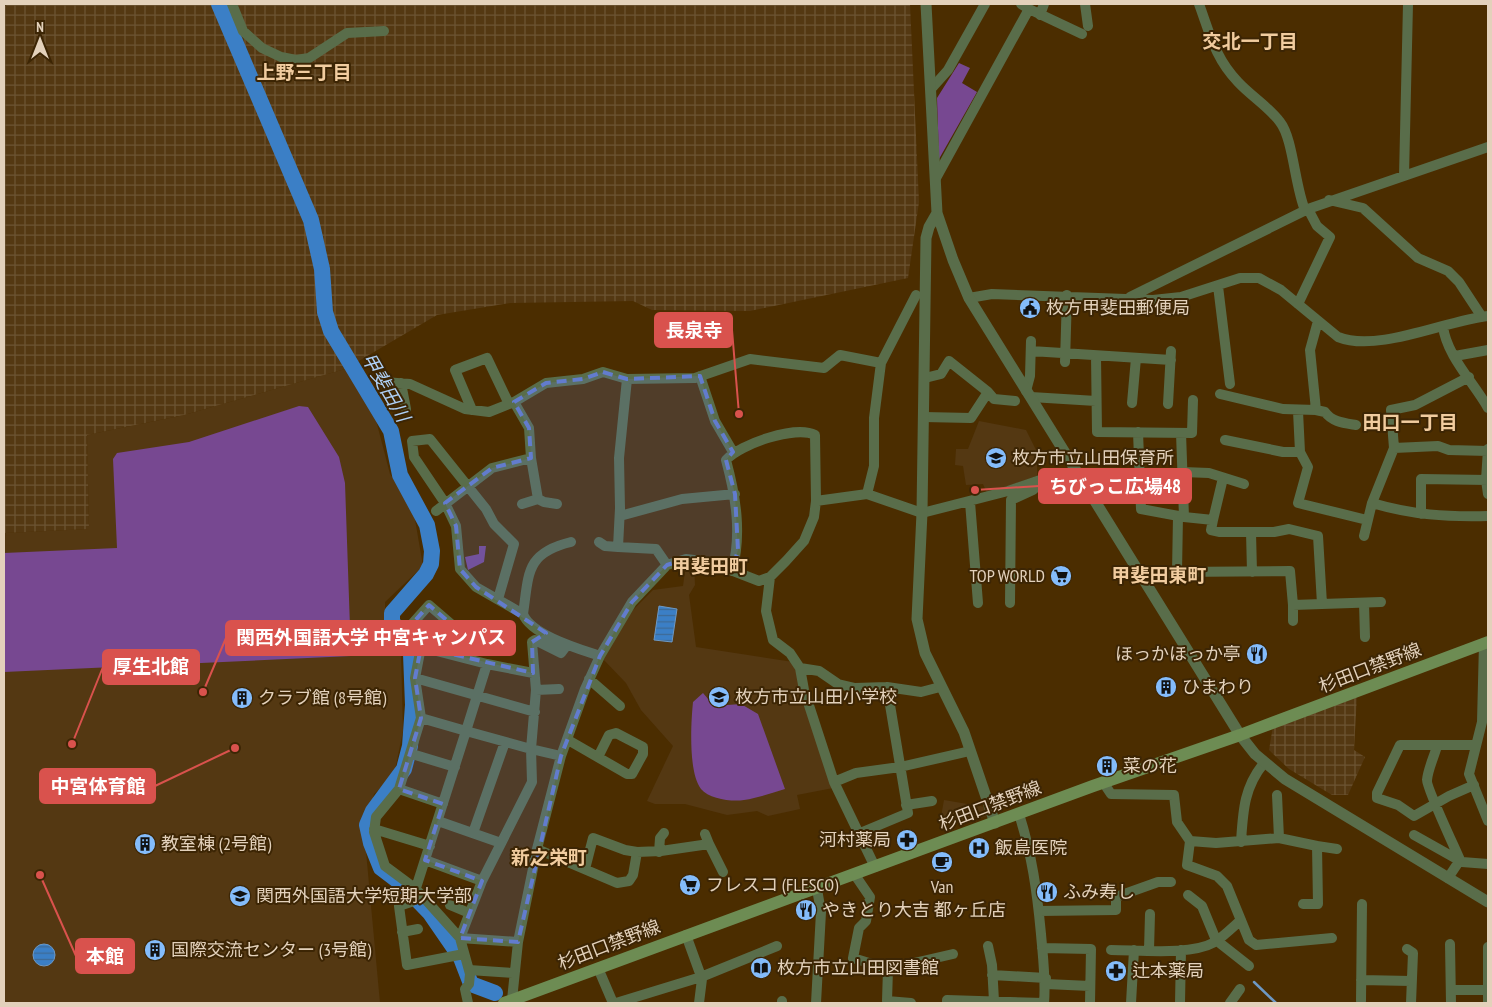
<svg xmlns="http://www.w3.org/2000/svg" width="1492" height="1007" font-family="'PT Sans Narrow','Noto Sans JP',sans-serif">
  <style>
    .built { fill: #543812 }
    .industrial { fill: url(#industrial-grid) }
    .park { fill: #774891 }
    .water { fill: url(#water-rules); stroke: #6d98c3 }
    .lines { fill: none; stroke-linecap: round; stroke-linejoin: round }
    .stream { stroke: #6d98c3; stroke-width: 2.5 }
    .river { stroke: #3b7fc6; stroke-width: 16 }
    .minor { stroke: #596d4a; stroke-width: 10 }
    .tertiary { stroke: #596d4a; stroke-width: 11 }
    .secondary { stroke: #6d8c53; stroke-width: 12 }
    .marked { fill: #627cce; fill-opacity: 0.2; stroke: #627cce; stroke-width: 4; stroke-dasharray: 10 6; stroke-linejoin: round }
    .labels { text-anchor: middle; stroke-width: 4; stroke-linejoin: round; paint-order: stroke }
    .poi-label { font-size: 18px; fill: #e3d1bb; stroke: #3c2504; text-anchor: start }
    .street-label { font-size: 18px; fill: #e3d1bb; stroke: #3c2504 }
    .neighbourhood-label { font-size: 19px; font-weight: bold; fill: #f1cc9f; stroke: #3c2504 }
    .water-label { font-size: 19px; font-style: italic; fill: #afd0f6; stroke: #3c2504 }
    .leader { fill: none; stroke: #d9524d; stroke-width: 2 }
    .callout-dot { fill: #d9524d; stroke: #3c2504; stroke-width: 2 }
    .callout { fill: #d9524d; stroke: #d9524d; stroke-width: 2 }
    .callout-label { font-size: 19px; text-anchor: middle; font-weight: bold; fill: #fff }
  </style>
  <defs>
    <pattern id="industrial-grid" width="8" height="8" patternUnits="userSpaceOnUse" patternTransform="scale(1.25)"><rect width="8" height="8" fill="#543812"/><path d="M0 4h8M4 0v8" fill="none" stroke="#6c5433"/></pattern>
    <pattern id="water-rules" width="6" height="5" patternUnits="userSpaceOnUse" patternTransform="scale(1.25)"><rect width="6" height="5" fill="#3b7fc6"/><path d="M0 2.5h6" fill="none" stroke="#3e6994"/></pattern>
  </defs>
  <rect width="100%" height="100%" fill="#4b2d00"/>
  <path class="built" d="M345 369 372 405 390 474 413 508 423 566 385 602V623L401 653 403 731 394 775 374 794 364 830 380 1003H4V533L89 529 87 435 184 415Z
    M979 421 1026 430 1037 452V476L987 493 983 484 966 485 963 466 955 465 956 449H968Z
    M686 564 694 565 695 585 689 595 696 647 793 662 833 788 797 795 800 809 768 816 757 811 727 815 685 804H655L647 801 673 746 641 710 626 683 603 659 630 613 653 590 683 586Z
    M944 800 985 807 987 816 965 822 941 817Z"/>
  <path class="industrial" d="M10 4H910L919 202 908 278 750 311 652 310 633 301 510 303 437 315 345 369 184 415 87 435 89 529 4 533V6Z
    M1357 695 1354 750 1365 757 1348 795H1332L1289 769 1269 750 1273 726Z"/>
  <path class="park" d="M959 63 970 68 962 83 977 92 939 159 937 98Z
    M299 406 308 407 339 457 345 483 351 656 4 672V553L117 548 113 459 117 453 189 442Z
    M479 546H486L484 562 468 570 465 557 479 554Z
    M703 693 714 706 741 704 758 714 785 789C772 793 758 798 744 800 732 802 709 799 701 789 688 772 691 722 693 702Z"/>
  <path class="water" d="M659 606 677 609 672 642 654 640Z
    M33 955a11 11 0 1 1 22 0a11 11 0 1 1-22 0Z"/>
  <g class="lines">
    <path class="stream" d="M1254 982 1276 1003"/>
    <path class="river" d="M219 4 311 220 322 269 325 312 331 331 391 431 400 475 427 525 432 551 431 564 426 574 392 613V621L411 654 413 705 410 746 404 769 373 811 367 825 371 843 381 868 402 884 430 913 461 958 471 984 495 993"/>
    <path class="minor" d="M232 4 243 31 262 48 281 57 296 60 309 58 347 33 384 31
      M1085 4 1088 26
      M1199 4C1210 34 1215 58 1238 82 1251 96 1269 107 1280 122 1293 138 1295 187 1305 210
      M1029 9 1082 34
      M1040 15 1044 4
      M931 89 948 70 985 4
      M1404 176 1408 4
      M936 178 1029 9 1021 4
      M1329 200 1363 208 1418 258 1448 271 1459 282 1482 317
      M1218 286 1230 384
      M1130 297 1308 209 1488 147
      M969 298 992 294 1153 300 1181 297 1240 278H1259L1281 290 1338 337C1378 353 1447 320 1488 316
      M1298 304 1330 237 1317 226 1308 209
      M1443 326C1446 355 1474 383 1488 408
      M1031 351 1171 360
      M1096 356 1097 432 1192 433 1193 400
      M1455 356 1488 350
      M1065 362 1067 295
      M700 376 715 421 733 452
      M384 382 410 384 465 409 489 412 514 402
      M401 383 406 409
      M1026 391 1030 376 1031 341
      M988 392 994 399 1015 401
      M1220 394 1283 409 1316 410 1310 350 1318 321
      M1031 397 1096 401
      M1132 403 1136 358
      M1168 404 1171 351
      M472 410 455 370 487 358 509 404
      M1316 410 1325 412C1332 422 1344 423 1356 425
      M1298 411 1300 452 1308 467 1298 503 1367 520
      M924 417 971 418 988 392 949 361 941 374 925 378
      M1138 432 1141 509 1184 517 1181 433
      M1225 440 1283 452H1300
      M1394 448 1391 410 1415 405 1469 377
      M1488 449 1486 480 1488 494
      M531 458 538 499 544 502 557 504
      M1183 472 1209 473 1244 484
      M1089 489 1140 488
      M867 494 874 466V418L881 363 916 295
      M816 501 867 494 922 513 1008 491 1046 478 1079 477
      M970 502 978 603
      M1372 503C1413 515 1446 517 1488 516
      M522 504 538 499
      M436 511 492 468 531 458 529 428 514 402 546 383 583 379 603 372 627 379
      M1421 514V479L1488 480
      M620 516 682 499 735 494
      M1213 520 1223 478
      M1251 532 1252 572
      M1364 536 1372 503 1394 448 1438 446 1449 450 1488 451
      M599 542 605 546 618 547
      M667 565 656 549 618 547 620 508 619 458 627 379 695 378 750 359 824 368 840 355 881 363
      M1177 572 1178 516
      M770 577 766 611 773 640 790 653 800 668 804 690 834 782 875 867
      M1142 578 1175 572 1290 571 1293 605 1322 604 1318 536 1289 529 1274 532H1220L1211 530 1213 520 1184 517
      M498 599 514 544 494 524 486 509 430 439 412 441 414 457 445 503 456 526 460 569 476 587 523 614C531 635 579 649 600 656
      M1010 603 1011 500 1033 490 1043 480
      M1364 603 1365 637
      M1322 604 1381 602
      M1293 605V621
      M523 614C529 574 525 553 571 542
      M1484 643 1482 722 1469 774 1488 821
      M421 647 411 625 429 605 458 630 443 652
      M487 664 421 647 415 678 421 718 399 789 376 817 374 832 385 866 416 889 460 938 518 942
      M800 668 819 671 838 684 855 688 887 687 921 692 940 687
      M415 678 535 712
      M589 679 620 706
      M536 690 559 689
      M421 718 466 731 487 664 533 673
      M568 740 627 774H632L643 754V747L616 733 609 735 598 757
      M1437 746C1434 757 1428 769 1427 780 1426 787 1455 848 1460 860L1448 878
      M412 754 455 767
      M834 782 856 773 900 767 970 751
      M1103 782 1111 794 1174 795 1177 822 1190 841 1216 843 1279 838 1317 846 1318 904H1303
      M1474 785 1449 796 1414 816 1398 805 1377 798V793L1400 745H1476
      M399 789 443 804
      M1277 795 1279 838
      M906 805 932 801
      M438 821 501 843
      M374 829 430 846
      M473 833 505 742
      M860 833 908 813 887 687
      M705 834 709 844
      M1414 835 1462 862 1488 864
      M1190 841 1187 865 1217 876 1227 886 1249 940 1256 945 1332 938
      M1241 842C1243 811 1244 787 1264 763
      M1317 846 1337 849
      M537 849 617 883 629 881 633 875 637 852 661 851 709 844 723 872
      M659 852 660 838 664 833
      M425 860 482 881
      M585 869 593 838 625 850 637 852
      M857 874V878L870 897 866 921 859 928 853 958 888 969 953 954
      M1188 895 1202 906 1216 940 1249 966
      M450 905 469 913
      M1039 911 1116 910V897L1158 882H1171
      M402 932 418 929
      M686 935 702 979 699 1003
      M1450 944 1451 1003
      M988 946 992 965 994 1001
      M1488 947V1003
      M1042 948 1091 949 1090 1003
      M1407 949 1413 953 1411 1003
      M1111 950C1140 950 1190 956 1215 942 1224 936 1233 927 1241 920
      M1149 950 1150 914
      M464 954 407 965 399 906 411 902 415 891 466 731 531 749 536 690 532 642 535 640 561 653 567 645
      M598 968 613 1003
      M888 969 887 1001 911 1003
      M469 970 513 973
      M992 975 1046 978
      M1361 980 1411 981
      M1046 984 1090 986
      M1451 990H1488
      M512 1000 518 942 537 849 561 756 585 689 600 656 632 602 667 565 686 559 710 562 759 581 770 577 786 561 804 541 814 517 816 501 815 435C796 425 740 444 726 460 736 497 742 534 732 571
      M1361 1001 1362 904
      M468 1003 465 989 469 984 470 974 460 938 482 881 532 782 531 749 561 756
      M616 1003 701 977 777 946
      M782 1003V1001
      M816 1003 821 912 817 889
      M947 1003V1000L1044 1003C1046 980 1043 958 1041 934 1037 891 1032 855 1019 814
      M1131 1003 1134 950
      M1180 1003 1181 950
      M1230 1003 1240 989"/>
    <path class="tertiary" d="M926 4 937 213 953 260 969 298 1240 735 1255 754 1285 779 1488 902
      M937 213 929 227 926 238 922 513 917 619 925 653 964 732 995 823"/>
    <path class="secondary" d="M504 1003 1093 786 1240 735 1488 642"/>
  </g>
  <path class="marked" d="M603 372 627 379 700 376 715 421 733 452 726 460 735 494 738 550 732 571 710 562 686 559 667 565 632 602 600 656 561 756 518 942 460 938 482 881 425 860 443 804 399 789 421 718 415 678 421 647 411 625 429 605 458 630 443 652 533 673 532 642 546 633 476 587 460 569 456 526 445 503 492 468 531 458 529 428 514 402 546 383 583 379Z"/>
  <defs>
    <g id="civic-disc" transform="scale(1.125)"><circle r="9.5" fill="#84bcfb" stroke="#3c2504"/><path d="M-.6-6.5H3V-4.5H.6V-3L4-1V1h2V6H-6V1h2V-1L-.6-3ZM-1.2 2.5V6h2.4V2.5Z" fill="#111"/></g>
    <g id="school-disc" transform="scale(1.125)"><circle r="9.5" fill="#84bcfb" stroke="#3c2504"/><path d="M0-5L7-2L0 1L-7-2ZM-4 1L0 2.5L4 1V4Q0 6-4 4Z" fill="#111"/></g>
    <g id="supermarket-disc" transform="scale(1.125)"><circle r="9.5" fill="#84bcfb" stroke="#3c2504"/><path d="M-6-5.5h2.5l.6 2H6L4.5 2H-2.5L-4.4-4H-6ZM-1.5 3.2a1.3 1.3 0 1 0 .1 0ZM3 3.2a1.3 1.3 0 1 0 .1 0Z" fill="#111"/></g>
    <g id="restaurant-disc" transform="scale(1.125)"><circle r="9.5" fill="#84bcfb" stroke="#3c2504"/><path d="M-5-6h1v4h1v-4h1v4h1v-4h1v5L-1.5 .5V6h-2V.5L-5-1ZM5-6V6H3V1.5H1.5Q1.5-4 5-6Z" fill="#111"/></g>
    <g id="building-disc" transform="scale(1.125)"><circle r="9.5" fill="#84bcfb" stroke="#3c2504"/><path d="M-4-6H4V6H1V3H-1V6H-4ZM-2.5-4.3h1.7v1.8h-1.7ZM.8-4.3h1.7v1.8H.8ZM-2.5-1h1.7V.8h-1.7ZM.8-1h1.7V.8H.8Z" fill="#111"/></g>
    <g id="pharmacy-disc" transform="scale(1.125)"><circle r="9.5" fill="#84bcfb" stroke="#3c2504"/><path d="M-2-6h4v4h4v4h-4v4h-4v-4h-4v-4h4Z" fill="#111"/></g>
    <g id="hospital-disc" transform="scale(1.125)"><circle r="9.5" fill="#84bcfb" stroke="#3c2504"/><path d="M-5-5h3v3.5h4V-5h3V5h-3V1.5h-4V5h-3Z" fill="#111"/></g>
    <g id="cafe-disc" transform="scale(1.125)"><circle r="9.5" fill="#84bcfb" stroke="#3c2504"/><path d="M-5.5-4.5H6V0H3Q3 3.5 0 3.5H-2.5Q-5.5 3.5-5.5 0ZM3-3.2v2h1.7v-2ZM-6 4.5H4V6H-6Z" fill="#111"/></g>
    <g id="university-disc" transform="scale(1.125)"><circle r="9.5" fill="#84bcfb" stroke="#3c2504"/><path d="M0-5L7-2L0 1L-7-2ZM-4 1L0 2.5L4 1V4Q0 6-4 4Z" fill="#111"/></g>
    <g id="library-disc" transform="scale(1.125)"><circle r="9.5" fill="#84bcfb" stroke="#3c2504"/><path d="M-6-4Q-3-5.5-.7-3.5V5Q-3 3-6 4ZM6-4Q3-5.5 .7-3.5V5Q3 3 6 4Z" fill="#111"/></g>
  </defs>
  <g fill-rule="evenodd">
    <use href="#civic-disc" x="1030" y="308"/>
    <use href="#school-disc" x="996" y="458"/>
    <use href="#supermarket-disc" x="1061" y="576"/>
    <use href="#restaurant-disc" x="1257" y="654"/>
    <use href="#building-disc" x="1166" y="687"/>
    <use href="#school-disc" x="719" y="697"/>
    <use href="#building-disc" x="242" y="698"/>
    <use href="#building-disc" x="1107" y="766"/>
    <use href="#pharmacy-disc" x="907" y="840"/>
    <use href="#building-disc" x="145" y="844"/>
    <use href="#hospital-disc" x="979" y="848"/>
    <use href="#cafe-disc" x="942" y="862"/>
    <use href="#supermarket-disc" x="690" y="885"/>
    <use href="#restaurant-disc" x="1047" y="892"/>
    <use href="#university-disc" x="240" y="896"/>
    <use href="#restaurant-disc" x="806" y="910"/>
    <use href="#building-disc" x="155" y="950"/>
    <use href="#library-disc" x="761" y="968"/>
    <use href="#pharmacy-disc" x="1116" y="971"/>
  </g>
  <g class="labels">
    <g class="poi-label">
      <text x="1046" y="314">枚方甲斐田郵便局</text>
      <text x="1012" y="464">枚方市立山田保育所</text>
      <text x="1045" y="582" text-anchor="end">TOP WORLD</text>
      <text x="1241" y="660" text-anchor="end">ほっかほっか亭</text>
      <text x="1182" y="693">ひまわり</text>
      <text x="735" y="703">枚方市立山田小学校</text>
      <text x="258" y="704">クラブ館 (8号館)</text>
      <text x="1123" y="772">菜の花</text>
      <text x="891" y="846" text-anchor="end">河村薬局</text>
      <text x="161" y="850">教室棟 (2号館)</text>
      <text x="995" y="854">飯島医院</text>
      <text x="706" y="891">フレスコ (FLESCO)</text>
      <text x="942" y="893" text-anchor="middle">Van</text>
      <text x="1063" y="898">ふみ寿し</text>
      <text x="256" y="902">関西外国語大学短期大学部</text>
      <text x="822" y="916">やきとり大吉 都ヶ丘店</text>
      <text x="171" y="956">国際交流センター (3号館)</text>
      <text x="777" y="974">枚方市立山田図書館</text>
      <text x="1132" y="977">辻本薬局</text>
    </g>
    <g class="street-label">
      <text transform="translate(1370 668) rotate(-21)" y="6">杉田口禁野線</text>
      <text transform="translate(990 806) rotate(-21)" y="6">杉田口禁野線</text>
      <text transform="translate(609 945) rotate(-21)" y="6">杉田口禁野線</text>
    </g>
    <g class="neighbourhood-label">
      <text x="1250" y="48">交北一丁目</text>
      <text x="304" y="79">上野三丁目</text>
      <text x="1410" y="429">田口一丁目</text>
      <text x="710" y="573">甲斐田町</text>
      <text x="1159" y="582">甲斐田東町</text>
      <text x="549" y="864">新之栄町</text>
    </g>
    <g class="water-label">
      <text transform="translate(386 387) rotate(60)" y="7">甲斐田川</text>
    </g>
  </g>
  <path class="leader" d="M739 414L732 330M975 490L1039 486M203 692L226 638M72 744L103 667M235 748L155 786M40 875L76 956"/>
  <g class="callout-dot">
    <circle cx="739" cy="414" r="5"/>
    <circle cx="975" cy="490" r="5"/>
    <circle cx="203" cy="692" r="5"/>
    <circle cx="72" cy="744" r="5"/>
    <circle cx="235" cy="748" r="5"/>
    <circle cx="40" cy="875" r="5"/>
  </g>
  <g class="callout">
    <rect x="655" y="313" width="77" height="34" rx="5"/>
    <rect x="1039" y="469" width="152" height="34" rx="5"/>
    <rect x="226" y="621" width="289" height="34" rx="5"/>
    <rect x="103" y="650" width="96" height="34" rx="5"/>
    <rect x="40" y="769" width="115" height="34" rx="5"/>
    <rect x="76" y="939" width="58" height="34" rx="5"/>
  </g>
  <g class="callout-label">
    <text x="694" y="337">長泉寺</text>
    <text x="1115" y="493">ちびっこ広場48</text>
    <text x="371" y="644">関西外国語大学 中宮キャンパス</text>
    <text x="151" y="673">厚生北館</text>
    <text x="98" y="793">中宮体育館</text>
    <text x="105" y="963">本館</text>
  </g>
  <rect width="1492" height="1007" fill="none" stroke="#e3d1bb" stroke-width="10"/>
  <g transform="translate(40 40)" stroke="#3c2504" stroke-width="4" paint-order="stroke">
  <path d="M0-4L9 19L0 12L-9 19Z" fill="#e3d1bb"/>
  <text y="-8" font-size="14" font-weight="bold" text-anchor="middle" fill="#e3d1bb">N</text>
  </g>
</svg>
